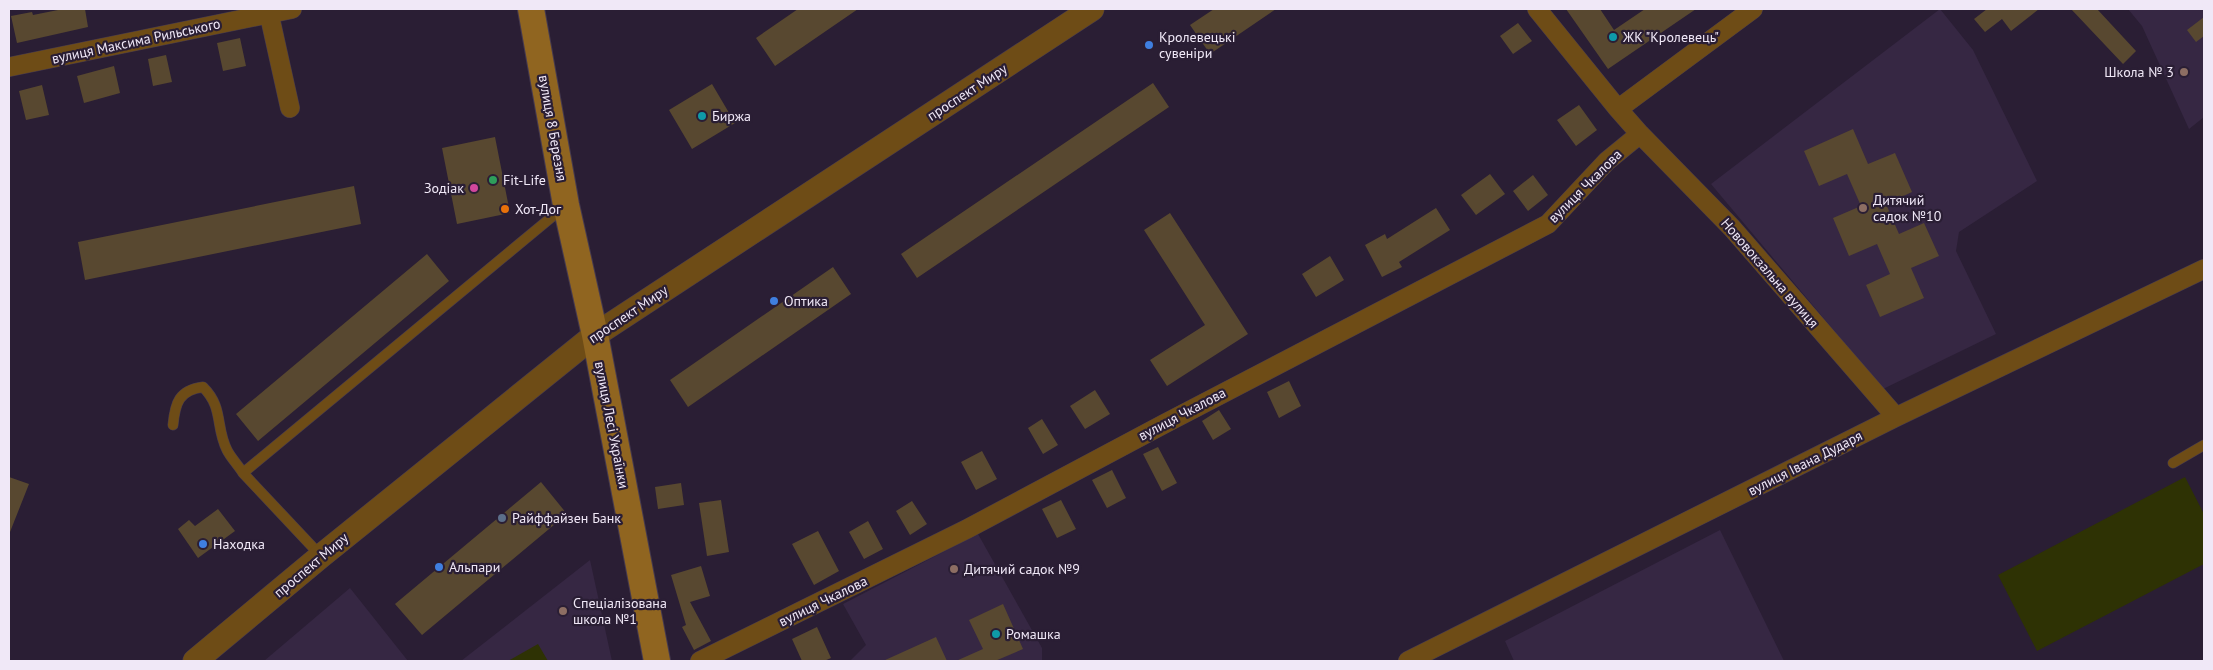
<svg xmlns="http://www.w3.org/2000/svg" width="2213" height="670" font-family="'PT Sans',sans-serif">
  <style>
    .built { fill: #362743 }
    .green { fill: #2e3204 }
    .building { fill: #584830 }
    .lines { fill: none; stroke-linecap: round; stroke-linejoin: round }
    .service-casing { stroke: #463a4f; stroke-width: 11 }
    .minor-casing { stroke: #463a4f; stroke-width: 20 }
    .tertiary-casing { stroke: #463a4f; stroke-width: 25 }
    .secondary-casing { stroke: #463a4f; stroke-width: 28 }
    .service { stroke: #6e4c16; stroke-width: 10 }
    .minor { stroke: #6e4c16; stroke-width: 19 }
    .tertiary { stroke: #6e4c16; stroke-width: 24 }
    .secondary { stroke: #906520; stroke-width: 26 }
    .culture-dot { fill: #0f9aa8; stroke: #2a1e34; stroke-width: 2 }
    .shop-dot { fill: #3f7fe0; stroke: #2a1e34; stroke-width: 2 }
    .education-dot { fill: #8d6e63; stroke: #2a1e34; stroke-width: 2 }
    .leisure-dot { fill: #2e9e5b; stroke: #2a1e34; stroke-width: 2 }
    .hotel-dot { fill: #d1479c; stroke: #2a1e34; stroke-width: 2 }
    .food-dot { fill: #e8710a; stroke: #2a1e34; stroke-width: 2 }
    .service-dot { fill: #5c6f8a; stroke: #2a1e34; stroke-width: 2 }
    .labels { text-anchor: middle; stroke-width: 4.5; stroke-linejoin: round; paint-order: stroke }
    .poi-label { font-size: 14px; fill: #f0e8f7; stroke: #2a1e34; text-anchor: start }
    .street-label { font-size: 14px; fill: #f0e8f7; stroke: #2a1e34 }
  </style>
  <rect width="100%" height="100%" fill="#2a1e34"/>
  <path class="built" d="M1940 9 1973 50 2037 181 1959 232 1956 251 1996 334 1883 389 1711 184Z
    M2128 9H2204V117L2189 129 2142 26Z
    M1720 530 1784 661H1514L1505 641Z
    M978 534 1042 648V661H850L866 645 843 604Z
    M590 560 612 661H461Z
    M350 588 408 661H264Z"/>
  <path class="green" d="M2185 477 2204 514V564L2037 651 1998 575Z
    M538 644 548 661H508Z"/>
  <path class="building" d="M63 9H85L88 27 17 43 11 16 32 12 33 15Z
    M798 9H858L775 66 756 38Z
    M1214 9H1276L1210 54 1190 25Z
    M1566 9H1600L1614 30 1645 9H1696L1608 69Z
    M1987 9H2039L2011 31 2002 19 1985 32 1974 19Z
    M2071 9H2097L2136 51 2123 64Z
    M2204 17V36L2196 42 2187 30Z
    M1518 23 1532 41 1513 54 1500 36Z
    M240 38 246 66 223 71 217 43Z
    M166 55 172 82 153 86 148 59Z
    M114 66 120 93 84 103 77 76Z
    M1153 83 1169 107 917 278 901 254Z
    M712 84 735 123 692 149 669 110Z
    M42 85 49 115 26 120 19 91Z
    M1579 105 1597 130 1576 146 1557 120Z
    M1853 129 1868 164 1895 153 1912 192 1886 204 1899 234 1924 223 1939 256 1911 268 1924 298 1880 317 1866 285 1890 274 1877 244 1849 256 1833 218 1861 206 1847 174 1819 186 1804 151Z
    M495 137 510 213 457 224 442 148Z
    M1490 174 1505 194 1476 215 1461 195Z
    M1533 175 1548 195 1528 211 1513 191Z
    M354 186 361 224 85 280 78 242Z
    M1436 208 1450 230 1399 262 1402 267 1382 277 1365 245 1385 234 1387 239Z
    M1170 213 1248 334 1167 386 1150 360 1205 325 1144 230Z
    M427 254 449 281 258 441 236 414Z
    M1330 256 1344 280 1316 297 1302 274Z
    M833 267 851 294 688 407 670 380Z
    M1289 381 1301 406 1279 418 1267 392Z
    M1095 390 1110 414 1085 429 1070 406Z
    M1219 410 1231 429 1213 440 1202 421Z
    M1042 419 1058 445 1043 454 1028 428Z
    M1158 447 1177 483 1162 491 1143 454Z
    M982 451 997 479 976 490 961 462Z
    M1112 470 1126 498 1107 508 1092 480Z
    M9 477 29 484 10 532H9Z
    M541 482 567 514 422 635 395 604Z
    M681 483 684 505 658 509 655 487Z
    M721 500 729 552 707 556 699 503Z
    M1061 500 1076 529 1057 538 1042 509Z
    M912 501 927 524 910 535 896 511Z
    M218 509 235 531 198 558 178 529 189 520 195 526Z
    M868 521 883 549 864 559 849 532Z
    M818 531 839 571 814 585 792 544Z
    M701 566 710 596 690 602 711 641 694 650 682 627 686 625 671 575Z
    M1003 604 1023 649 995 661H956L983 649 969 620Z
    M817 627 831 658 824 661H802L792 639Z
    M936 637 947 661H883Z"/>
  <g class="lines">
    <g class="service-casing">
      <path id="service" d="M173 425C175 403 179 390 203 387 224 408 215 426 227 450 231 458 238 465 243 473
        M2173 463 2204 445
        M321 556 243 473 565 206"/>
    </g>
    <g class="minor-casing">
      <path id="minor" d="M268 9 290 108
        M1537 9 1618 109
        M1753 9 1618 109 1640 134 1732 228 1896 417
        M9 67 292 9
        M700 661 967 529 1164 424 1548 224 1607 161 1640 134
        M1408 661 1896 417 2204 269"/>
    </g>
    <g class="tertiary-casing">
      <path id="tertiary" d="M195 661 321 556 595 335 1092 9"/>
    </g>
    <g class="secondary-casing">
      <path id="secondary" d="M531 9 566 205 595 335 657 661"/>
    </g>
    <use href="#service" class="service"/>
    <use href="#minor" class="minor"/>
    <use href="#tertiary" class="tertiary"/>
    <use href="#secondary" class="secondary"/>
  </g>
  <g class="culture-dot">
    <circle cx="1613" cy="37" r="5"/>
    <circle cx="702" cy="116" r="5"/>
    <circle cx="996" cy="634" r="5"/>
  </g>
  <g class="shop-dot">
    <circle cx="1149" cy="45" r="5"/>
    <circle cx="774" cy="301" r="5"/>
    <circle cx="203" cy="544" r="5"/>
    <circle cx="439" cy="567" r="5"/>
  </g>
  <g class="education-dot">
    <circle cx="2184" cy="72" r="5"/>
    <circle cx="1863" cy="208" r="5"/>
    <circle cx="954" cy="569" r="5"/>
    <circle cx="563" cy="611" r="5"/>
  </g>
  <circle class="leisure-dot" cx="493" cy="180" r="5"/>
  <circle class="hotel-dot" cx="474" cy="188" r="5"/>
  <circle class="food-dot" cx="505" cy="209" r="5"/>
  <circle class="service-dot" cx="502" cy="518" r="5"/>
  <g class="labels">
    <g class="poi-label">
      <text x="1159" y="42">Кролевецькі<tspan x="1159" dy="16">сувеніри</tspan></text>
      <text x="1623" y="42">ЖК "Кролевець"</text>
      <text x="2174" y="77" text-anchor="end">Школа № 3</text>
      <text x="712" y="121">Биржа</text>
      <text x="503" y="185">Fit-Life</text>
      <text x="464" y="193" text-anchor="end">Зодіак</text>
      <text x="1873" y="205">Дитячий<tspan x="1873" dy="16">садок №10</tspan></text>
      <text x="515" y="214">Хот-Дог</text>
      <text x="784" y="306">Оптика</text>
      <text x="512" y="523">Райффайзен Банк</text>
      <text x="213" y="549">Находка</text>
      <text x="449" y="572">Альпари</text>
      <text x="964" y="574">Дитячий садок №9</text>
      <text x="573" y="608">Спеціалізована<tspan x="573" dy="16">школа №1</tspan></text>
      <text x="1006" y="639">Ромашка</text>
    </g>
    <g class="street-label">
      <text transform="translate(136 41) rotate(-12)" y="5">вулиця Максима Рильського</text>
      <text transform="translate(967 92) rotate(-33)" y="5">проспект Миру</text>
      <text transform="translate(553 128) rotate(80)" y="5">вулиця 8 Березня</text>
      <text transform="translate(1585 186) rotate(-45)" y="5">вулиця Чкалова</text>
      <text transform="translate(1770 273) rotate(49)" y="5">Нововокзальна вулиця</text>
      <text transform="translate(628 314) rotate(-34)" y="5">проспект Миру</text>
      <text transform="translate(1182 414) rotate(-28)" y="5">вулиця Чкалова</text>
      <text transform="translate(612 425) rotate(79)" y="5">вулиця Лесі Українки</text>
      <text transform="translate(1805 463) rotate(-27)" y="5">вулиця Івана Дударя</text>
      <text transform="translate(311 565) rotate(-40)" y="5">проспект Миру</text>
      <text transform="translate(823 601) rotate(-26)" y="5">вулиця Чкалова</text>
    </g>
  </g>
  <rect width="2213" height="670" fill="none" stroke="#f0e8f7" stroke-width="20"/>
</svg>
